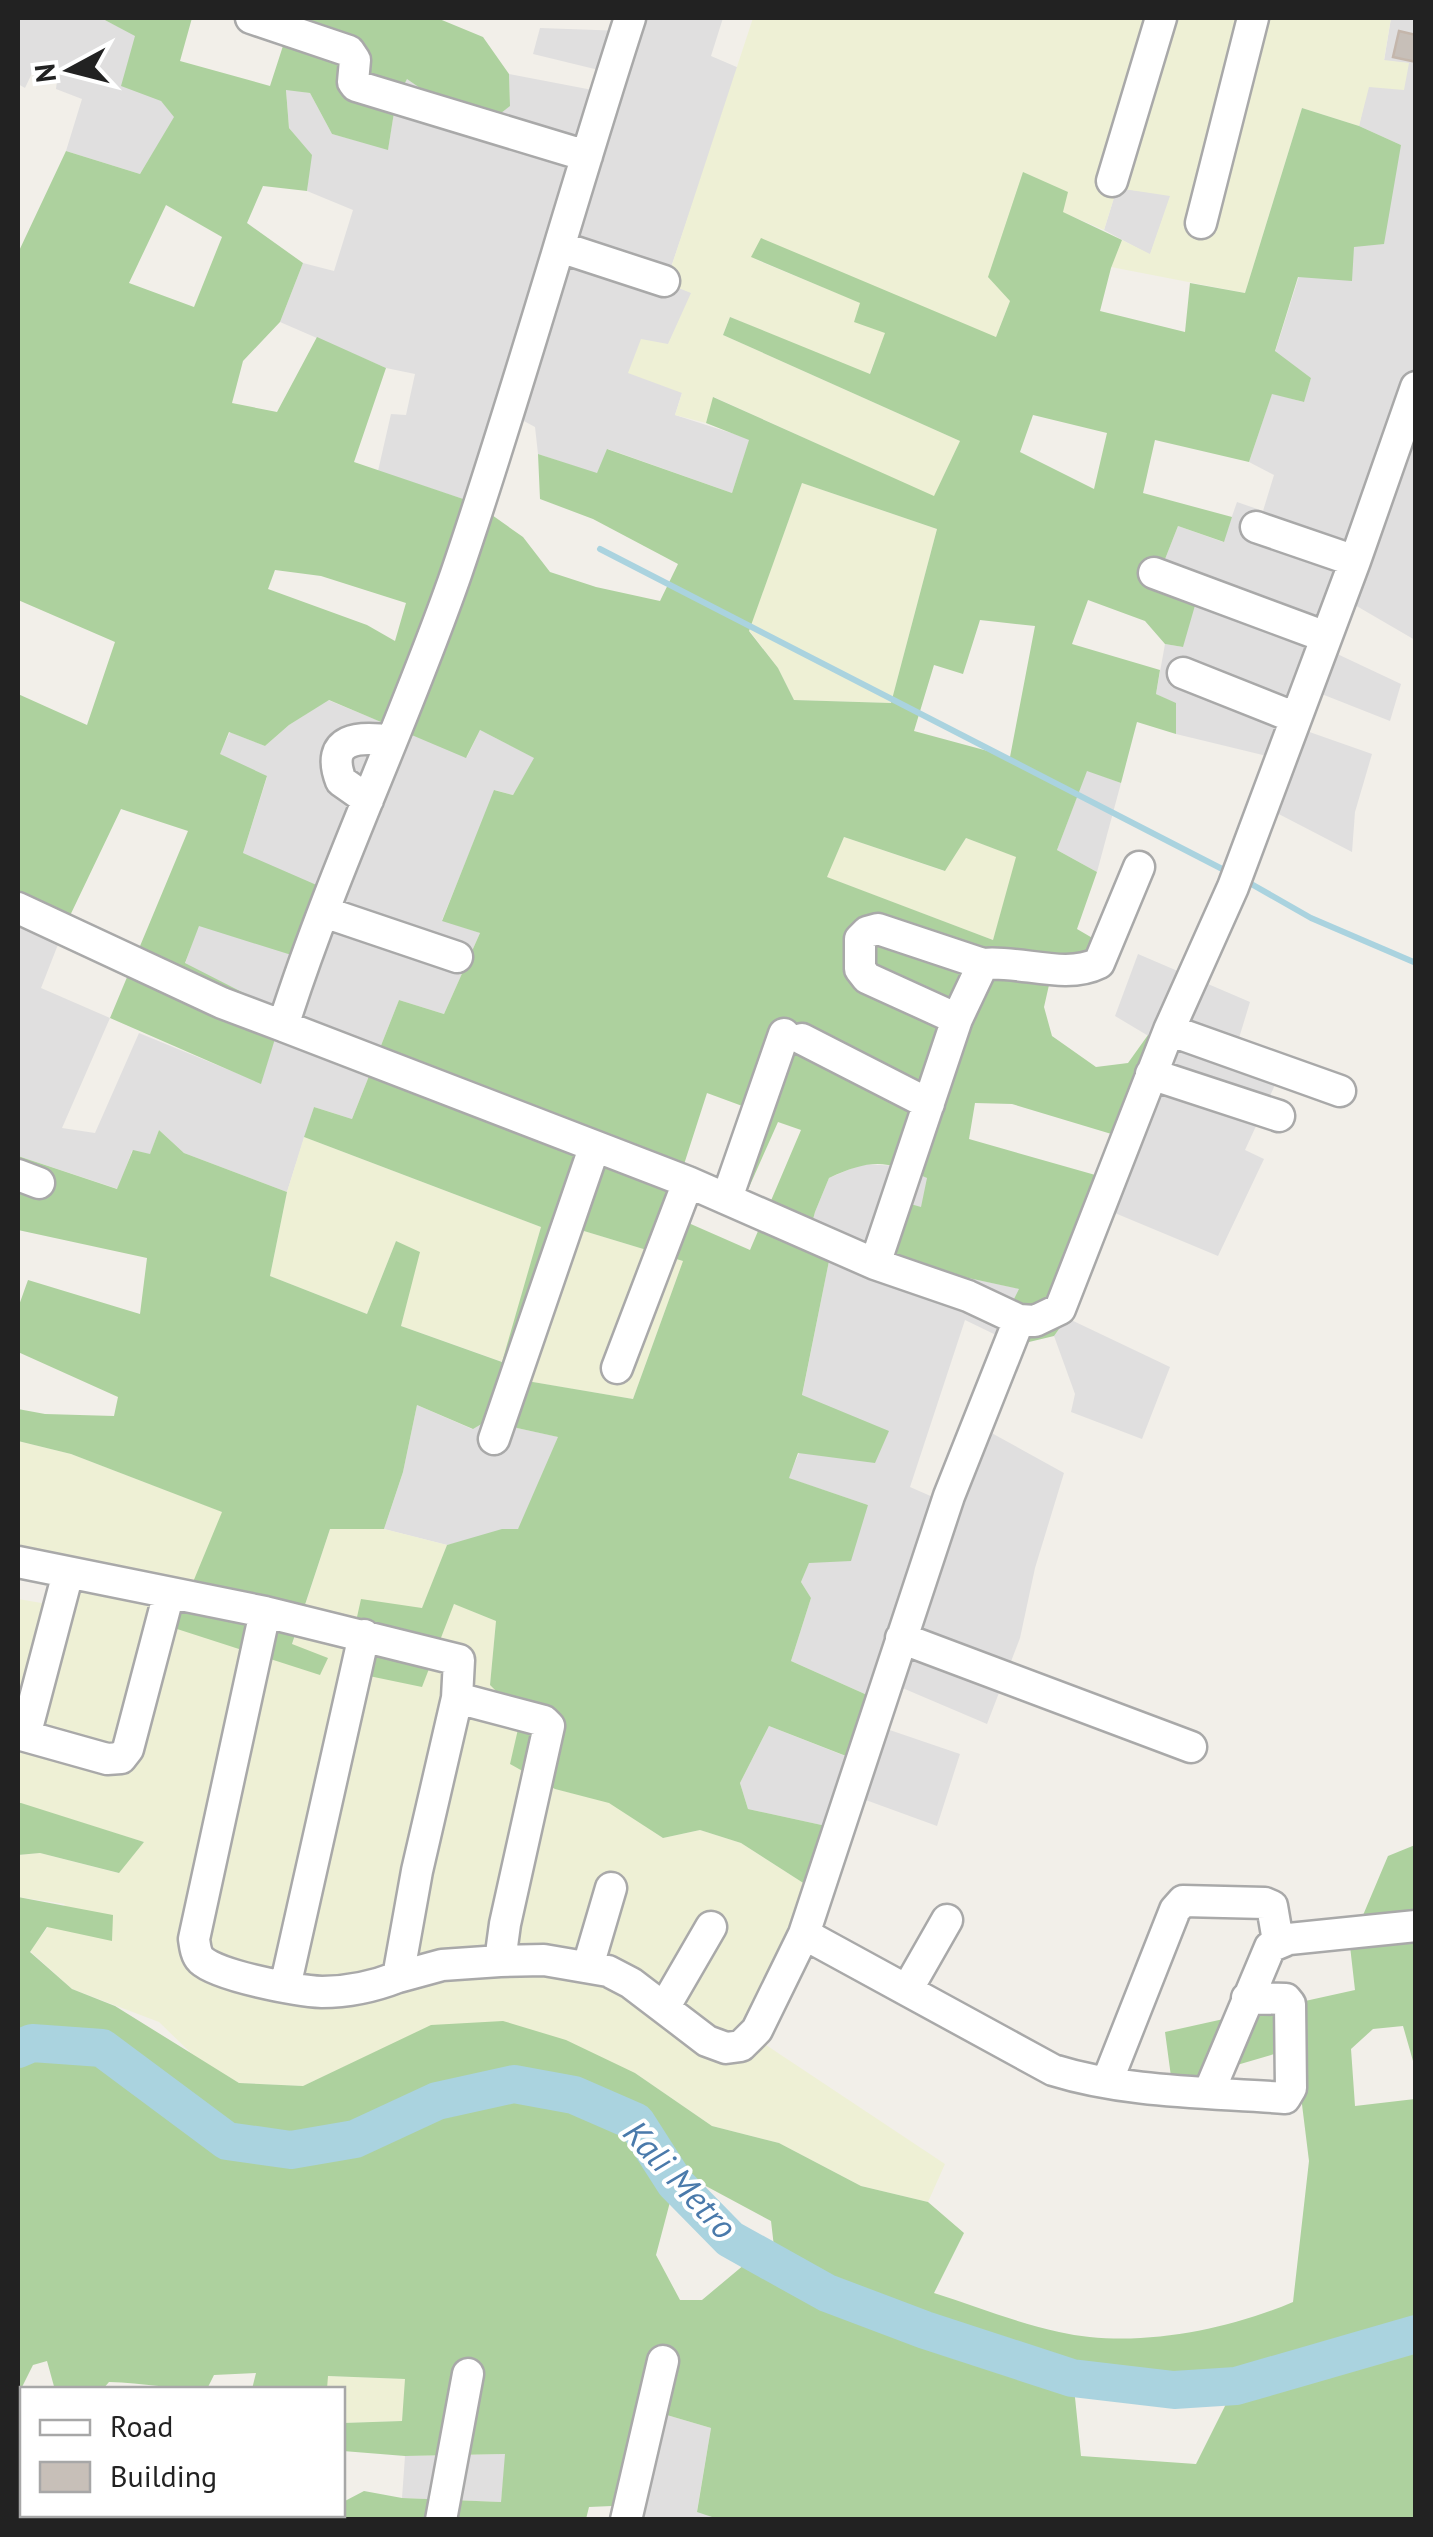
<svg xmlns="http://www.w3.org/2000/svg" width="1433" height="2537" font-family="'PT Sans',sans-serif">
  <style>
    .residential { fill: #e0dfdf }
    .farmland { fill: #eef0d5 }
    .forest { fill: #add19e; fill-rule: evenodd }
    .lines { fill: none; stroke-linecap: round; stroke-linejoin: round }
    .stream { stroke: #aad3df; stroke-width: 6 }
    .river { stroke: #aad3df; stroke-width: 38 }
    .building { fill: #c7bfb8; stroke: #c4b6ab; stroke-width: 2.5 }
    .minor-casing { stroke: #a9a9a9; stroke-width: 35 }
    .minor { stroke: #fff; stroke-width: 30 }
    .labels { text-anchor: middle; stroke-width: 8; stroke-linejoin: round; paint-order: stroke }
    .water-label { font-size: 35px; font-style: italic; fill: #4a7aab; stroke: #fff }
  </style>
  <rect width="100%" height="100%" fill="#f2efe9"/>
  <path class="residential" d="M18 18H101L135 35 161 101 175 117 140 174 66 151 82 99 56 89 58 73 35 67 25 88 18 84Z
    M629 18H723L711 56 739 68 666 282 692 293 668 345 682 393 675 415 750 439 732 493 608 449 597 474 538 454 535 427 507 412 475 503 378 471 391 414 406 415 415 374 386 368 280 322 303 263 334 271 353 210 307 191 311 155 289 128 286 89 310 93 332 134 388 149 396 100 406 78 440 102 510 106 509 74 603 92 607 72 533 54 540 28 624 31Z
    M1391 18H1415V640L1348 601 1333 652 1401 684 1390 721 1319 693 1301 729 1372 754 1355 812 1352 852 1271 810 1287 761 1176 734V704L1156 694 1165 644 1183 647 1158 577 1178 526 1223 542 1237 502 1263 511 1274 475 1249 462 1272 393 1303 402 1311 378 1275 352 1299 276 1354 247 1401 145 1359 126 1368 86 1409 63 1384 61Z
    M1117 188 1171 195 1150 255 1104 230Z
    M328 700 467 757 480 730 535 758 513 795 495 790 442 920 480 933 444 1014 399 1000 352 1119 314 1107 287 1192 184 1153 159 1130 150 1155 132 1151 118 1189 18 1156V914L66 924 41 988 110 1018 62 1128 95 1133 139 1033 261 1083 282 1013 185 964 198 926 243 853 267 777 219 754 230 732 265 746 289 725Z
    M1087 770 1121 783 1097 872 1057 850Z
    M1138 954 1250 1002 1239 1038 1285 1063 1245 1150 1264 1159 1218 1256 1110 1211 1177 1053 1115 1016Z
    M862 1164 898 1166 928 1178 913 1266 1020 1289 996 1335 965 1320 910 1487 951 1505 977 1425 1064 1473 1035 1568 1020 1638 987 1724 893 1684 885 1703 791 1661 811 1598 801 1582 809 1562 868 1505 788 1478 799 1453 889 1432 802 1396 829 1261 805 1249 815 1212 829 1178Z
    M1067 1318 1170 1367 1142 1439 1071 1412 1075 1394 1054 1336Z
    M417 1405 472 1429 495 1416 517 1428 559 1437 518 1530 447 1545 384 1529 403 1472Z
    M875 1725 960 1754 937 1826 852 1795 840 1829 748 1809 740 1783 769 1726 863 1763Z
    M660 2413 711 2428 697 2511 718 2519 632 2520Z
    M506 2454 501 2502 402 2498 405 2456Z"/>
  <path class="farmland" d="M753 18H1391L1384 60 1409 63 1404 90 1369 87 1359 126 1302 108 1245 293 1111 267 1122 240 1150 254 1170 196 1117 188 1104 230 1062 212 1010 301 996 337 752 258 861 303 886 333 869 375 730 317 723 335 960 441 934 497 714 397 706 423 675 415 682 393 628 373 641 339 668 344 691 293 666 283Z
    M802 483 937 529 891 703 794 700 778 668 749 630Z
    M844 837 944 871 966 838 1017 857 993 940 826 877Z
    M304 1137 541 1227 503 1362 401 1326 419 1253 396 1241 367 1314 270 1276 287 1192Z
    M574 1228 683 1261 633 1399 526 1381Z
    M18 1441 71 1454 223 1512 292 1645 330 1529H384L447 1545 422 1609 345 1671 455 1604 496 1621 490 1685 521 1716 555 1789 609 1802 663 1838 700 1830 741 1843 822 1895 766 2045 945 2164 928 2202 861 2186 779 2143 712 2126 635 2073 431 2026 303 2086 239 2083 193 2055 159 2022 72 1989 30 1951 65 1904 18 1897V1855L40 1853 118 1873 144 1842 18 1803V1599L77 1609 81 1581 18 1546Z
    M327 2376 406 2379 402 2421 343 2423 342 2390 327 2389Z"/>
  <path class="forest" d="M101 18H192L180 61 270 86 292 18H437L483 37 509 74 510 106 469 138 440 102 407 79 396 100 388 150 332 134 310 93 286 90 289 128 312 155 307 191 263 186 247 223 303 263 280 322 243 361 232 403 277 412 317 337 386 368 354 462 475 503 523 537 550 572 596 587 660 601 678 564 593 519 540 499 538 454 597 473 607 449 732 493 749 440 706 423 713 397 934 496 960 441 723 335 730 317 870 374 885 333 854 322 860 303 751 257 761 238 996 337 1010 301 988 277 1023 172 1068 192 1063 212 1122 240 1111 268 1100 311 1185 332 1190 283 1245 293 1302 108 1359 126 1401 145 1384 244 1354 247 1352 281 1298 277 1275 351 1311 378 1304 402 1272 394 1249 462 1155 440 1143 493 1232 517 1224 542 1178 526 1158 577 1198 595 1183 647 1165 644 1145 621 1088 600 1072 644 1160 670 1156 694 1176 703V734L1137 722 1121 783 1087 771 1057 850 1097 872 1077 929 1101 943 1093 971 1054 963 1044 1007 1052 1036 1096 1067 1128 1063 1148 1035 1177 1053 1138 1142 1012 1104 975 1103 969 1139 1120 1182 1067 1318 1054 1336 1029 1342 996 1335 1019 1289 913 1266 865 1249 900 1201 921 1207 927 1178C885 1160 871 1159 829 1178L815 1212 805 1249 829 1261 802 1395 889 1431 875 1463 798 1453 789 1478 868 1505 851 1561 809 1563 801 1582 811 1598 791 1661 885 1703 864 1763 769 1726 740 1783 748 1809 840 1829 822 1895 741 1843 700 1830 663 1838 609 1803 555 1789 510 1764 521 1716 490 1685 496 1621 454 1604 422 1687 345 1671 361 1599 422 1608 447 1545 502 1529H518L558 1437 517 1428 495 1416 473 1429 417 1405 403 1472 384 1529H330L292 1644 328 1658 320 1675 174 1628 222 1512 71 1454 18 1441V1409L45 1414 114 1416 118 1397 18 1352V1308L28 1280 140 1314 147 1258 18 1230V1156L117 1189 133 1150 150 1154 159 1130 184 1153 287 1192 270 1276 367 1314 396 1241 420 1252 401 1326 502 1362 541 1227 304 1137 314 1107 352 1119 399 1000 444 1014 480 933 442 921 494 790 513 795 534 758 480 730 466 758 329 700 289 725 265 746 229 732 220 754 267 776 243 853 328 890 301 958 199 926 185 963 283 1013 261 1084 110 1018 188 831 121 809 66 924 18 914V694L87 725 115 642 18 600V253L66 151 140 174 174 117 161 101 121 86 135 36ZM166 205 222 237 194 307 129 283ZM1033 415 1107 433 1094 489 1020 452ZM802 483 937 529 891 703 794 700 778 668 749 631ZM275 570 321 576 406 603 395 641 367 625 268 589ZM980 620 1035 626 1010 757 914 731 934 665 963 674ZM844 837 945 871 966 838 1016 857 993 940 827 877ZM707 1093 745 1107 708 1200 739 1210 778 1122 801 1130 750 1250 668 1214ZM574 1228 683 1261 633 1399 527 1381Z
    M18 1803H21L144 1842 119 1873 40 1853 18 1855Z
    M1415 1845V2068L1403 2026 1373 2029 1351 2049 1355 2106 1415 2099V2519H718L697 2512 711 2428 660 2413 635 2505 589 2507 586 2519H334L335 2515 342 2514 343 2502 364 2491 402 2498 501 2502 505 2454 405 2456 343 2451V2423L402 2421 405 2379 328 2376 327 2389H252L256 2373 214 2375 207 2389C174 2389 143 2383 109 2382L103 2389 55 2390 47 2361 33 2365 18 2395V1897L113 1915 112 1941 47 1927 30 1952 72 1989 115 2006 239 2083 303 2086 431 2025 503 2021 566 2040 635 2073 712 2126 779 2143 861 2186 928 2202 964 2233 934 2293C975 2306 1017 2323 1059 2332 1133 2349 1225 2331 1293 2302L1309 2161 1295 2048 1172 2084 1165 2032 1355 1990 1350 1946 1388 1856ZM663 2163 771 2221 776 2264 757 2254 702 2300H680L656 2255 675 2183ZM1073 2378 1174 2390 1235 2386 1196 2464 1081 2456Z"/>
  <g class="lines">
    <path class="stream" d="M600 549 1230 873
      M1246 881 1311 918 1416 963"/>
    <path class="river" d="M18 2049 32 2043 102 2048 227 2141 291 2150 355 2139 437 2101 514 2084 574 2095 636 2122 675 2183 730 2239 827 2293 925 2330 1072 2378 1174 2390 1236 2386 1416 2334"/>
  </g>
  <path class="building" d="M1399 31 1416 35V62L1393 57Z"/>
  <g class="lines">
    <g class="minor-casing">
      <path id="minor" d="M251 18 349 51 355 60 353 82 356 86 587 156
        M1112 181 1161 18
        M1201 223 1253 18
        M560 247 664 281
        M1256 527 1355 561
        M1154 573 1326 637
        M1183 673 1296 718
        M368 800 341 781C324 737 360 736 391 741
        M18 908 222 1003 283 1026C332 872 403 726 456 574 519 390 570 203 630 18
        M324 912 457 957
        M957 1019 983 964C1021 960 1065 980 1099 963L1139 867
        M283 1026 688 1182 875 1264 968 1296 1019 1320 1035 1321 1060 1309 1169 1030 1233 887 1355 561 1416 387
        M1169 1030 1340 1091
        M802 1039 929 1104
        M1151 1074 1279 1116
        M18 1175 39 1183
        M727 1198 784 1034
        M875 1264 957 1019 867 978 860 969V939L867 932 878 929 983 964
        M617 1368 688 1182
        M494 1439 594 1148
        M18 1562 265 1612 459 1660 457 1698 417 1871 398 1977C375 1986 347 1992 322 1992 298 1991 218 1976 201 1960 196 1955 195 1946 194 1939L265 1612
        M901 1638 1191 1747
        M457 1698 544 1721 549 1726 505 1924 500 1961 544 1960 608 1971 631 1983 707 2041 726 2048 741 2046 757 2030 804 1934 949 1496 1019 1320
        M18 1734 25 1736 68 1573
        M25 1736 107 1759 121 1758 128 1749 169 1593
        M804 1934 1053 2070C1127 2093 1208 2092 1285 2098L1291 2088 1290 2004 1286 1999 1247 1998
        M588 1966 611 1888
        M398 1977 442 1965 500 1961
        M285 1987 364 1635
        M907 1990 947 1920
        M664 2008 711 1927
        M1107 2082 1175 1910 1183 1901 1265 1903 1272 1906 1278 1941
        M1209 2092 1270 1947 1289 1939 1416 1926
        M323 2520 324 2514
        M441 2520 468 2374
        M626 2520 663 2361"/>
    </g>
    <use href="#minor" class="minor"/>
  </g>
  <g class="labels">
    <g class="water-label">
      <text transform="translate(680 2180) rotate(47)" y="12">Kali Metro</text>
    </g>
  </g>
  <rect width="1433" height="2537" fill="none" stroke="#222222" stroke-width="40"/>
  <rect x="20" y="2387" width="325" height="130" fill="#ffffff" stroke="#a7a7a7" stroke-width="2.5"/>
  <rect x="40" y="2420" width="50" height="15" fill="#ffffff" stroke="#a7a7a7" stroke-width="2.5"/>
  <text x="110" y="2437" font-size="30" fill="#222222">Road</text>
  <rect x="40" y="2462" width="50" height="30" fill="#c7bfb8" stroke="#a7a7a7" stroke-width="2.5"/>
  <text x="110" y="2487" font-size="30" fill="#222222">Building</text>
  <g transform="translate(70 70) rotate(263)" stroke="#ffffff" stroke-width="8" paint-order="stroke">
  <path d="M0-8L18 38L0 25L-18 38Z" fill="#222222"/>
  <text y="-15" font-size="28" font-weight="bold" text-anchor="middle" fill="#222222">N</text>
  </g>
</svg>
